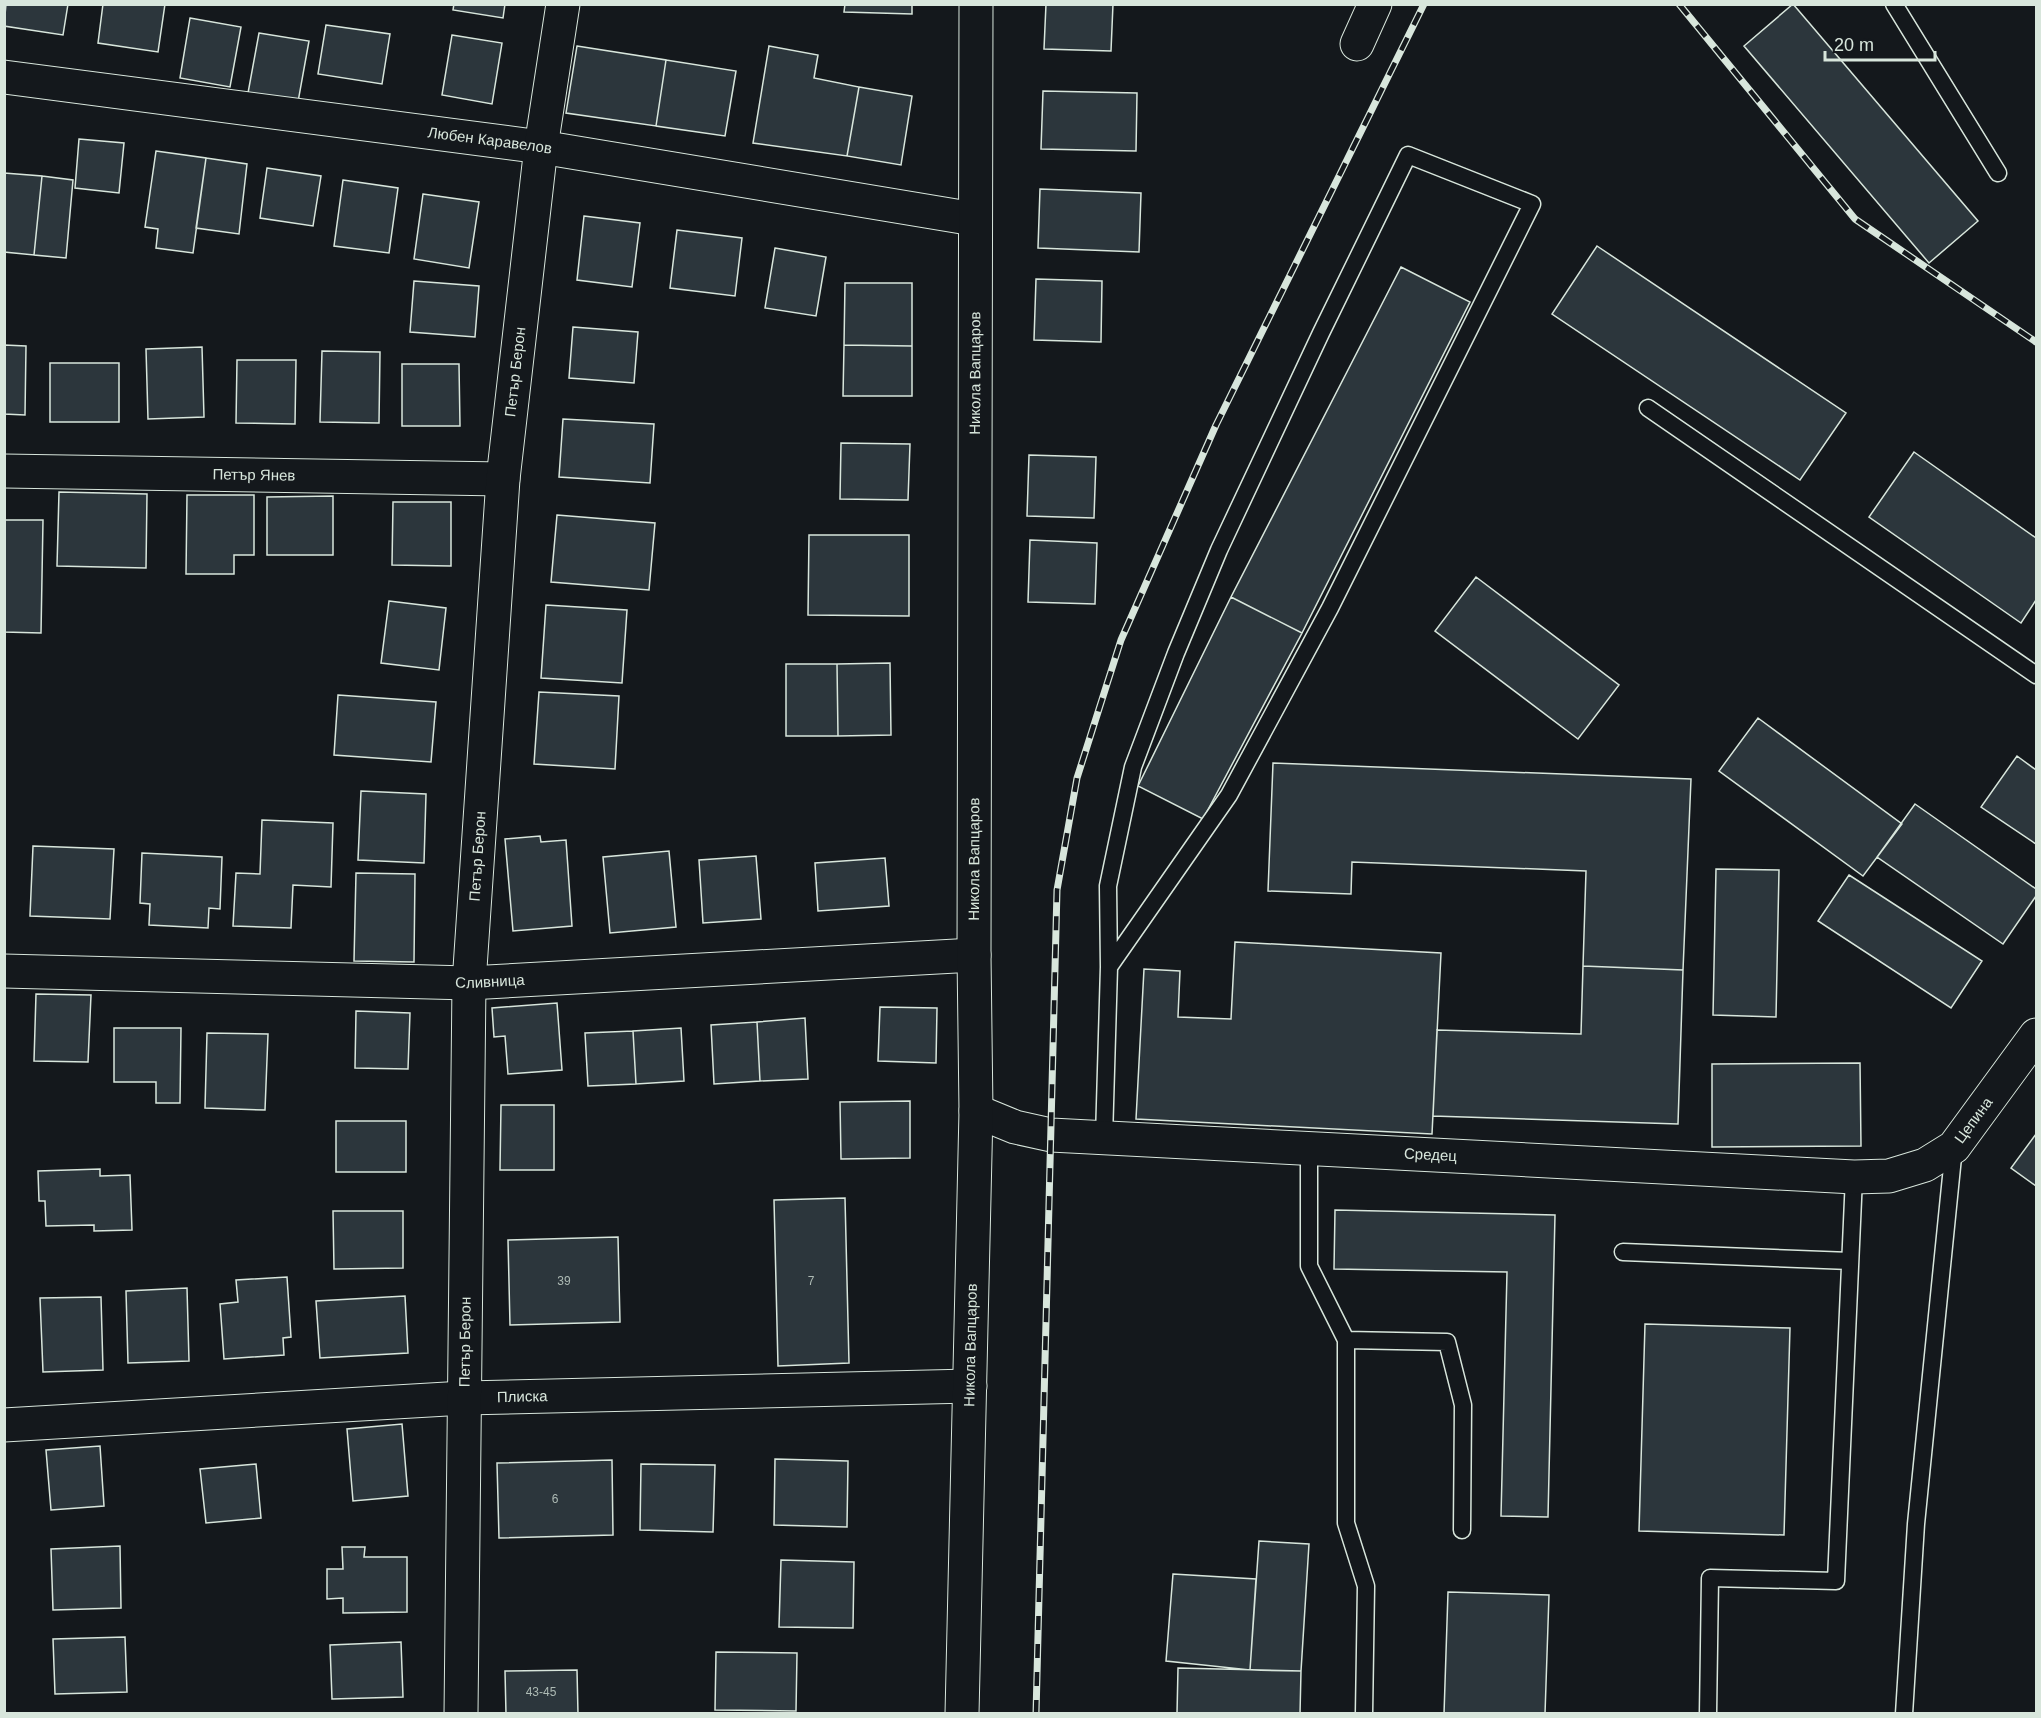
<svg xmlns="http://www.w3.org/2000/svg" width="2041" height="1718" font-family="Helvetica,sans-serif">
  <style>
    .building { fill: #2c363c; stroke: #d8e6dc; stroke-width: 1.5 }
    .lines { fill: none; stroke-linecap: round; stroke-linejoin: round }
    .service-casing { stroke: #d8e6dc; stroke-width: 19 }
    .minor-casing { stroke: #d8e6dc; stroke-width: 35 }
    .service { stroke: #14181c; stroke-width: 16 }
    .minor { stroke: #14181c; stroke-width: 33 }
    .rail-casing { stroke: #d8e6dc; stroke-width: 7 }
    .rail { stroke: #14181c; stroke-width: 4.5; stroke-dasharray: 14; stroke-linecap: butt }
    .labels { text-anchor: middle; stroke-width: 4.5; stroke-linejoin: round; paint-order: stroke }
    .number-label { font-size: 12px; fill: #adbab4 }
    .street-label { font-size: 15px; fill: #d8e6dc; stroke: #14181c }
  </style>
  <rect width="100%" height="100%" fill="#14181c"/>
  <path class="building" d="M6 4H68L63 35 4 26Z
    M103 4H165L158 52 98 43Z
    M454 4H505L503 18 453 10Z
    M845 4H912V14L844 12Z
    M1046 4H1113L1111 51 1044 49Z
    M1793 4 1978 221 1929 263 1744 46Z
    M190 18 241 27 230 87 180 78Z
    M326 25 390 34 382 84 318 74Z
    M259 33 309 41 298 102 248 93Z
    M452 35 502 43 492 104 442 95Z
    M577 46 666 60 656 126 566 113Z
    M769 46 818 55 814 78 859 87 847 156 753 143Z
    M666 60 736 71 725 136 656 126Z
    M859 87 912 96 901 165 847 156Z
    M1043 91 1137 93 1136 151 1041 149Z
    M79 139 124 143 119 193 75 188Z
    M156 151 206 158 193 253 156 248 158 229 145 227Z
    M206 158 247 164 239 234 196 228Z
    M267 168 321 176 313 226 260 218Z
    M4 173 42 176 34 255 4 252Z
    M42 176 73 180 66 258 34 255Z
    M343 180 398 188 389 253 334 246Z
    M1040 189 1141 193 1139 252 1038 248Z
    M423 194 479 202 469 268 414 259Z
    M584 216 640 223 632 287 577 280Z
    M677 230 742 238 735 296 670 288Z
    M1597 246 1846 413 1800 480 1552 314Z
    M775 248 826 257 816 316 765 308Z
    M1401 267 1470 302 1302 633 1231 597Z
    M1036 279 1102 281 1101 342 1034 340Z
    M414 281 479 286 475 337 410 332Z
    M845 283H912V346L844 345Z
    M573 327 638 332 634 383 569 378Z
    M4 345 26 346 25 415 4 414Z
    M844 345 912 346V396H843Z
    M202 347 204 417 148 419 146 349Z
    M322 351 380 352 379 423 320 422Z
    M237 360H296L295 424 236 423Z
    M50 363H119V422H50Z
    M402 364H459L460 426H402Z
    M563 419 654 424 650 483 559 477Z
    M841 443 910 444 908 500 840 499Z
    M1914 452 2036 538V600L2021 623 1869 517Z
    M1029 455 1096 457 1094 518 1027 516Z
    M59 492 147 494 146 568 57 566Z
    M187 495H254V555H234V574H186Z
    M333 496V555H267V497Z
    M393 502H451V566L392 565Z
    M557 515 655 523 649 590 551 582Z
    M4 520H43L41 633 4 632Z
    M809 535H909V616L808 615Z
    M1030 540 1097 543 1095 604 1028 602Z
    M1476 577 1619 685 1578 739 1435 631Z
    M1231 597 1302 633 1203 819 1138 786Z
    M389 601 446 608 439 670 381 663Z
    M546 605 627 610 622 683 541 678Z
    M890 663 891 735 838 736 837 664Z
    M786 664H837L838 736H786Z
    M539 692 619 696 615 769 534 764Z
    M338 695 436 702 431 762 334 755Z
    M1758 718 1902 824 1863 876 1719 771Z
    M2017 756 2036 770V844L1981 807Z
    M1273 763 1691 779 1683 970 1583 966 1586 871 1352 862 1351 894 1268 891Z
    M361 791 426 794 424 863 358 860Z
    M1915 804 2036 889V896L2003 944 1877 857Z
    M262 820 333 823 331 887 293 885 291 928 233 926 236 873 260 874Z
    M540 836 541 842 566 840 572 926 513 931 505 839Z
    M33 846 114 849 110 919 30 916Z
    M669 851 676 927 610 933 603 857Z
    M142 853 222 857 220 909 209 908 208 928 149 925 150 904 140 903Z
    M756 856 761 919 703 923 699 860Z
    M885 858 889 906 818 911 815 863Z
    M1716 869 1779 870 1776 1017 1713 1015Z
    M356 873 415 874 414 962 354 961Z
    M1849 875 1982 961 1951 1008 1818 921Z
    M1235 942 1441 953 1432 1134 1136 1119 1144 969 1180 971 1178 1017 1231 1019Z
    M1583 966 1683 970 1678 1124 1433 1116 1437 1030 1581 1034Z
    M36 994 91 995 88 1062 34 1061Z
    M557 1003 562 1070 508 1074 505 1036 494 1037 492 1008Z
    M880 1007 937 1008 936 1063 878 1061Z
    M356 1011 410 1013 408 1069 355 1068Z
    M805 1018 808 1079 760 1081 757 1022Z
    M757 1022 760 1081 714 1084 711 1025Z
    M114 1028H181L180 1103H156V1082H114Z
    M681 1028 684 1081 636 1084 633 1031Z
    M633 1031 636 1084 588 1086 585 1033Z
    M207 1033 268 1034 265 1110 205 1108Z
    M1860 1063 1861 1146 1712 1147V1064Z
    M910 1101V1158L841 1159 840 1102Z
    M501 1105H554V1170H500Z
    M336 1121H406V1172H336Z
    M2036 1134V1186L2011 1168Z
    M100 1169V1176L130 1175 132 1230 94 1231V1225L46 1226 45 1201H39L38 1171Z
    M845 1198 849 1363 778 1366 774 1200Z
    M1335 1210 1555 1215 1548 1517 1501 1516 1507 1272 1334 1269Z
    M333 1211H403V1268L334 1269Z
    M618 1237 620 1322 510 1325 508 1240Z
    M287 1277 291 1337 283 1338 284 1355 224 1359 220 1304 238 1302 236 1280Z
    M187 1288 189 1361 128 1363 126 1291Z
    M405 1296 408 1353 320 1358 316 1301Z
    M101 1297 103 1370 43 1372 40 1298Z
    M1645 1324 1790 1328 1784 1535 1639 1531Z
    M402 1424 408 1496 353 1501 347 1429Z
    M100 1446 104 1506 51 1510 46 1450Z
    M775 1459 848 1461 847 1527 774 1525Z
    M612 1460 613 1535 499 1538 497 1463Z
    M256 1464 261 1518 206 1523 200 1469Z
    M641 1464 715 1465 713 1532 640 1530Z
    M1259 1541 1309 1544 1301 1671 1250 1670Z
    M120 1546 121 1608 53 1610 51 1549Z
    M342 1547H365L364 1557H407V1612L343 1613V1598L327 1599V1569H343Z
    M781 1560 854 1562 853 1628 779 1627Z
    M1173 1574 1256 1579 1250 1670 1166 1661Z
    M1448 1592 1549 1595 1545 1714H1444Z
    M125 1637 127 1692 55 1694 53 1639Z
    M401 1642 403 1697 332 1699 330 1645Z
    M716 1652 797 1653 796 1711 715 1710Z
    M1178 1668 1301 1671 1300 1714H1177Z
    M577 1670 578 1714H506L505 1671Z"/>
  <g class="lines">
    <g class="service-casing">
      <path id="service" d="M1894 4 1998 173
        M1648 408 2036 675
        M1104 1138 1109 967 1229 795 1330 608 1532 204 1408 155 1321 333 1219 550 1176 653 1133 767 1108 886 1109 967
        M1309 1148V1266L1346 1340
        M1623 1252 1850 1261
        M1364 1714 1366 1586 1346 1523V1340L1447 1342 1463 1405 1462 1530
        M1708 1714 1710 1578 1836 1581 1854 1177
        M1904 1714 1916 1524 1954 1147"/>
    </g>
    <g class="minor-casing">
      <g id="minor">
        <path d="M1357 44 1375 4"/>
        <path id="s1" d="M4 77 541 147 974 219"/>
        <path id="s2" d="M4 471 503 479"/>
        <path id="s3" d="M4 971 469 983 974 955"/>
        <path id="s4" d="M976 1111 1015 1127 1051 1135 1854 1177 1889 1176 1925 1165 1954 1147 2036 1035"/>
        <path id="s5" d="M4 1425 464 1398 970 1386"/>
        <path id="s6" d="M461 1714 469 983 503 479 541 147 563 4"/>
        <path id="s7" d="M962 1714 976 1111 974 955 976 4"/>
      </g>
    </g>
    <use href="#service" class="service"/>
    <use href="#minor" class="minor"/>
    <g class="rail-casing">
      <path id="rail" d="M1679 4 1855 219 2036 342
        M1036 1714 1057 890 1077 778 1121 640 1216 425 1424 4"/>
    </g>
    <use href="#rail" class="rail"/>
  </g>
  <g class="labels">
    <g class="number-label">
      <text x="564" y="1285">39</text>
      <text x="811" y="1285">7</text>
      <text x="555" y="1503">6</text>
      <text x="541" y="1696">43-45</text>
    </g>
    <g class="street-label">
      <text dy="5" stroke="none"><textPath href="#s1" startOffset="490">Любен Каравелов</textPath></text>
      <text dy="5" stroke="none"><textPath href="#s6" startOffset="1344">Петър Берон</textPath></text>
      <text dy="5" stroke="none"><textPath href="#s7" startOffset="1341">Никола Вапцаров</textPath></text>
      <text dy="5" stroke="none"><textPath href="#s2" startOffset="250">Петър Янев</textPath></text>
      <text dy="5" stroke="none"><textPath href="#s6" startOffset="858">Петър Берон</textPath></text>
      <text dy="5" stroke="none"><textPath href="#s7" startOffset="855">Никола Вапцаров</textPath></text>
      <text dy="5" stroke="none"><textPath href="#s3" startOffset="486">Сливница</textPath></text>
      <text dy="5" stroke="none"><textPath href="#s4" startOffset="1023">Цепина</textPath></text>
      <text dy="5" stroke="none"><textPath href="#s4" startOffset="459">Средец</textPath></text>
      <text dy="5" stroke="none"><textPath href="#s6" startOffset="372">Петър Берон</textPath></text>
      <text dy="5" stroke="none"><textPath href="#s7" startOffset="369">Никола Вапцаров</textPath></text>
      <text dy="5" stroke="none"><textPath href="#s5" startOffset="519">Плиска</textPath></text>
    </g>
  </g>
  <rect width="2041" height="1718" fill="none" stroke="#d8e6dc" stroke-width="12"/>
  <path d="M1825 51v9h110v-9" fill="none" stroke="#d8e6dc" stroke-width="3"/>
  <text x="1834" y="51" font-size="18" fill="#d8e6dc" stroke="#14181c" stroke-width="4.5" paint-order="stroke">20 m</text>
</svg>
